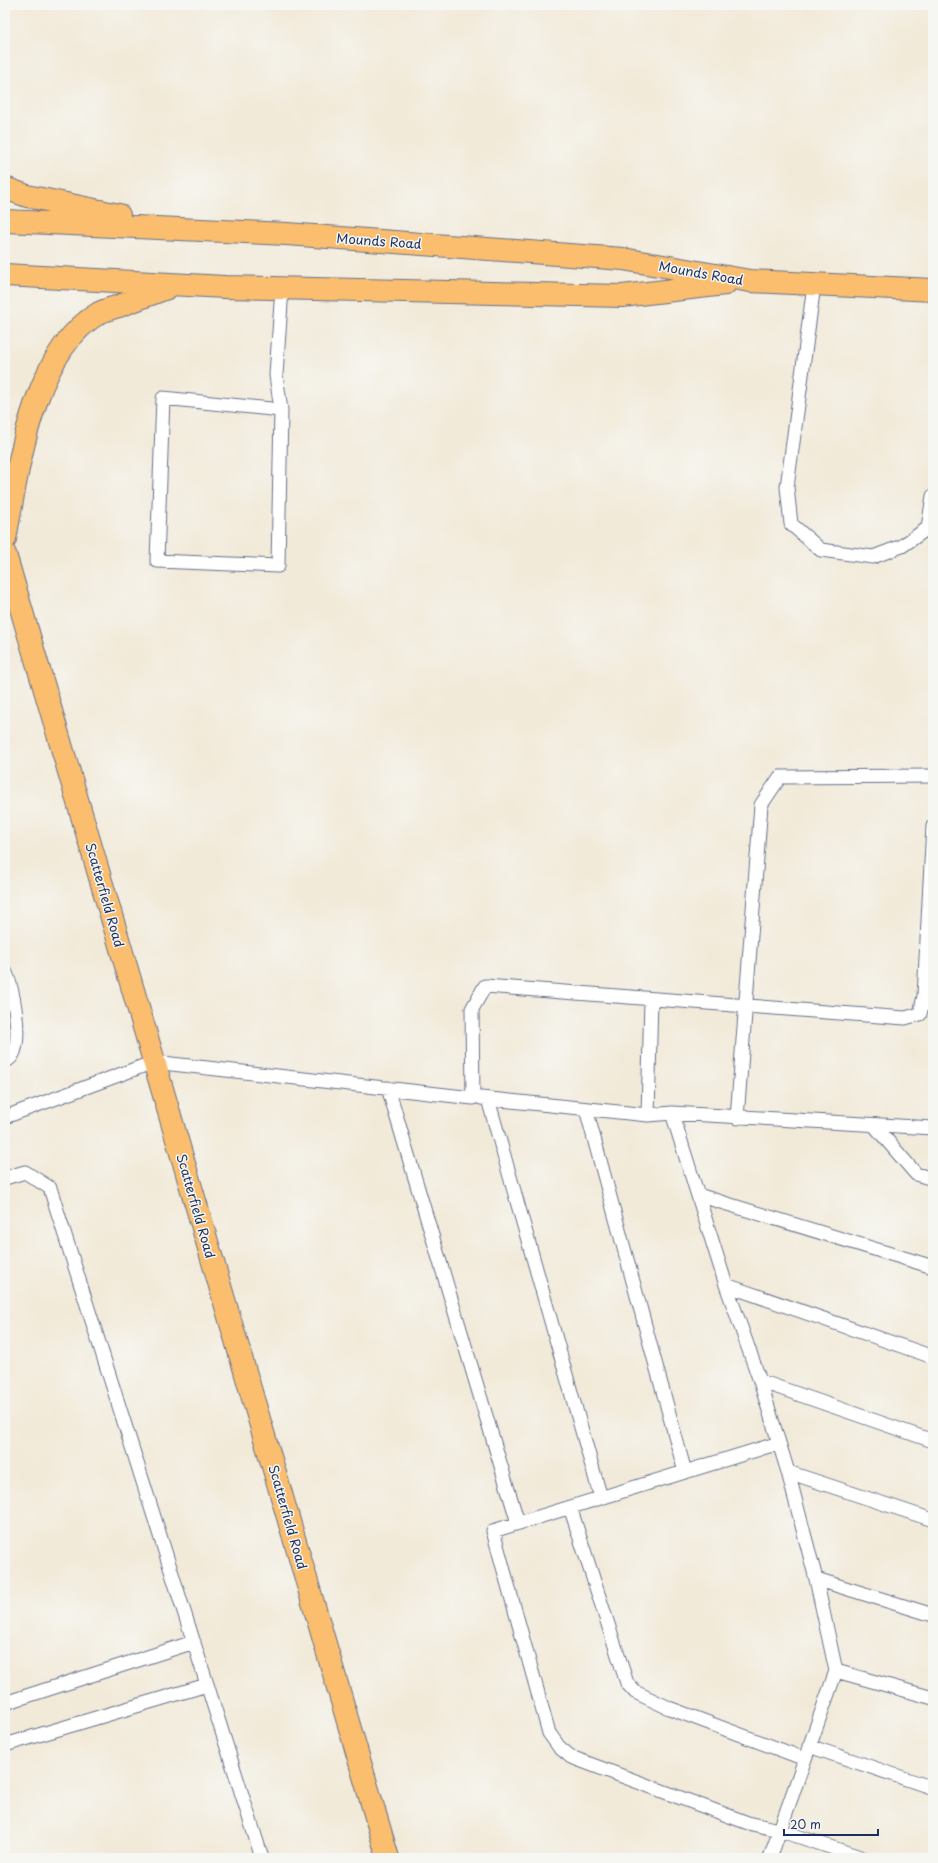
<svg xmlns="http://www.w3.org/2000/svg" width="938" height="1863" font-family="'Playpen Sans',sans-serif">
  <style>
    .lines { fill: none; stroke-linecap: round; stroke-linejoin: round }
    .service-casing { stroke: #667089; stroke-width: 15 }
    .primary-casing { stroke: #667089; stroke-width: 24 }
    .service { stroke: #fff; stroke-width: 13 }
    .primary { stroke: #fabe6e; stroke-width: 22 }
    .labels { text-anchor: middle; stroke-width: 3; stroke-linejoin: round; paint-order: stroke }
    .street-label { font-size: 13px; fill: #1b2f5e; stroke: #f6f6f2 }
  </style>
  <rect width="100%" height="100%" fill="#f6f6f2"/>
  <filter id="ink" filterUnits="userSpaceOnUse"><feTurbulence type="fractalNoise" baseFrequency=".025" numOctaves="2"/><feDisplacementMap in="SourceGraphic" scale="8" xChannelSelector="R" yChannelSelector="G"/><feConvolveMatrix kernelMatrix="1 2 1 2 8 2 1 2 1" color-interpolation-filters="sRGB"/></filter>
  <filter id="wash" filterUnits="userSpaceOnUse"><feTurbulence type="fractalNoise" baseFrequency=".012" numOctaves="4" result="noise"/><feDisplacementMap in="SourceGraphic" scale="16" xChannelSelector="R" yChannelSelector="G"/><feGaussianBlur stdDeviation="0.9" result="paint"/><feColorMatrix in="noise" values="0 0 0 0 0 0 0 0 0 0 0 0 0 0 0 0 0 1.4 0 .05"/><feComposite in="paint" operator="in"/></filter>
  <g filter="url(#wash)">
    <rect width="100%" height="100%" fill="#f2ead9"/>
  </g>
  <g filter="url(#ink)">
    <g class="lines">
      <g class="service-casing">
        <path id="service" d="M814 285 787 487 791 524 821 550 873 557 902 546 928 528 933 496
          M281 410 163 398 157 561 278 566 281 410 276 375 282 289
          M5 971C13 987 23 1040 12 1056 11 1058 7 1060 5 1062
          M931 997 924 996 933 826
          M388 1088 518 1523
          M481 1098 648 1115 672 1113
          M488 1099 601 1498
          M586 1109 685 1472
          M648 1115 651 999
          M5 1117 154 1062 473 1098 472 1009 485 986 905 1018 920 1014 924 996
          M737 1118 761 805 780 777 933 776
          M874 1125 916 1174 933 1179
          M5 1178 25 1172 50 1188 262 1858
          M698 1195 933 1267
          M726 1285 933 1357
          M760 1381 933 1441
          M779 1443 493 1531 549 1733 559 1747 571 1757 748 1823 779 1830 863 1858
          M788 1472 933 1520
          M570 1507 627 1683 635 1692 669 1708 805 1759
          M816 1579 933 1615
          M836 1671 933 1698
          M5 1703 194 1642
          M5 1745 207 1685
          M809 1746 933 1788
          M770 1858 836 1671 816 1579 788 1472 760 1381 726 1285 672 1113 933 1128"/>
      </g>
      <g class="primary-casing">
        <path id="primary" d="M5 188 27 196 119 215
          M5 221 287 234 623 259 750 281 933 290
          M5 275 225 287 622 296 725 284
          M5 539C18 470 32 352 99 313 105 310 112 308 119 306 135 300 151 294 167 288
          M5 554 388 1858"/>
      </g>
      <use href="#service" class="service"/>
      <use href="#primary" class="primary"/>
    </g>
  </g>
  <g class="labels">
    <g class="street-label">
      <text transform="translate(379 241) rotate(4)" y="5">Mounds Road</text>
      <text transform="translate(701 273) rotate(10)" y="5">Mounds Road</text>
      <text transform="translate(105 895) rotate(74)" y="5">Scatterfield Road</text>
      <text transform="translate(196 1206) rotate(74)" y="5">Scatterfield Road</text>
      <text transform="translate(288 1517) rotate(74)" y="5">Scatterfield Road</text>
    </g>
  </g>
  <rect width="938" height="1863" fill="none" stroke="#f6f6f2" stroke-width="20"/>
  <path d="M784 1829v6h94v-6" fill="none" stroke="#1b2f5e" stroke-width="2"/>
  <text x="790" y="1829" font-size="12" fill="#1b2f5e" stroke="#f6f6f2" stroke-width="3" paint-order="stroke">20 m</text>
</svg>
